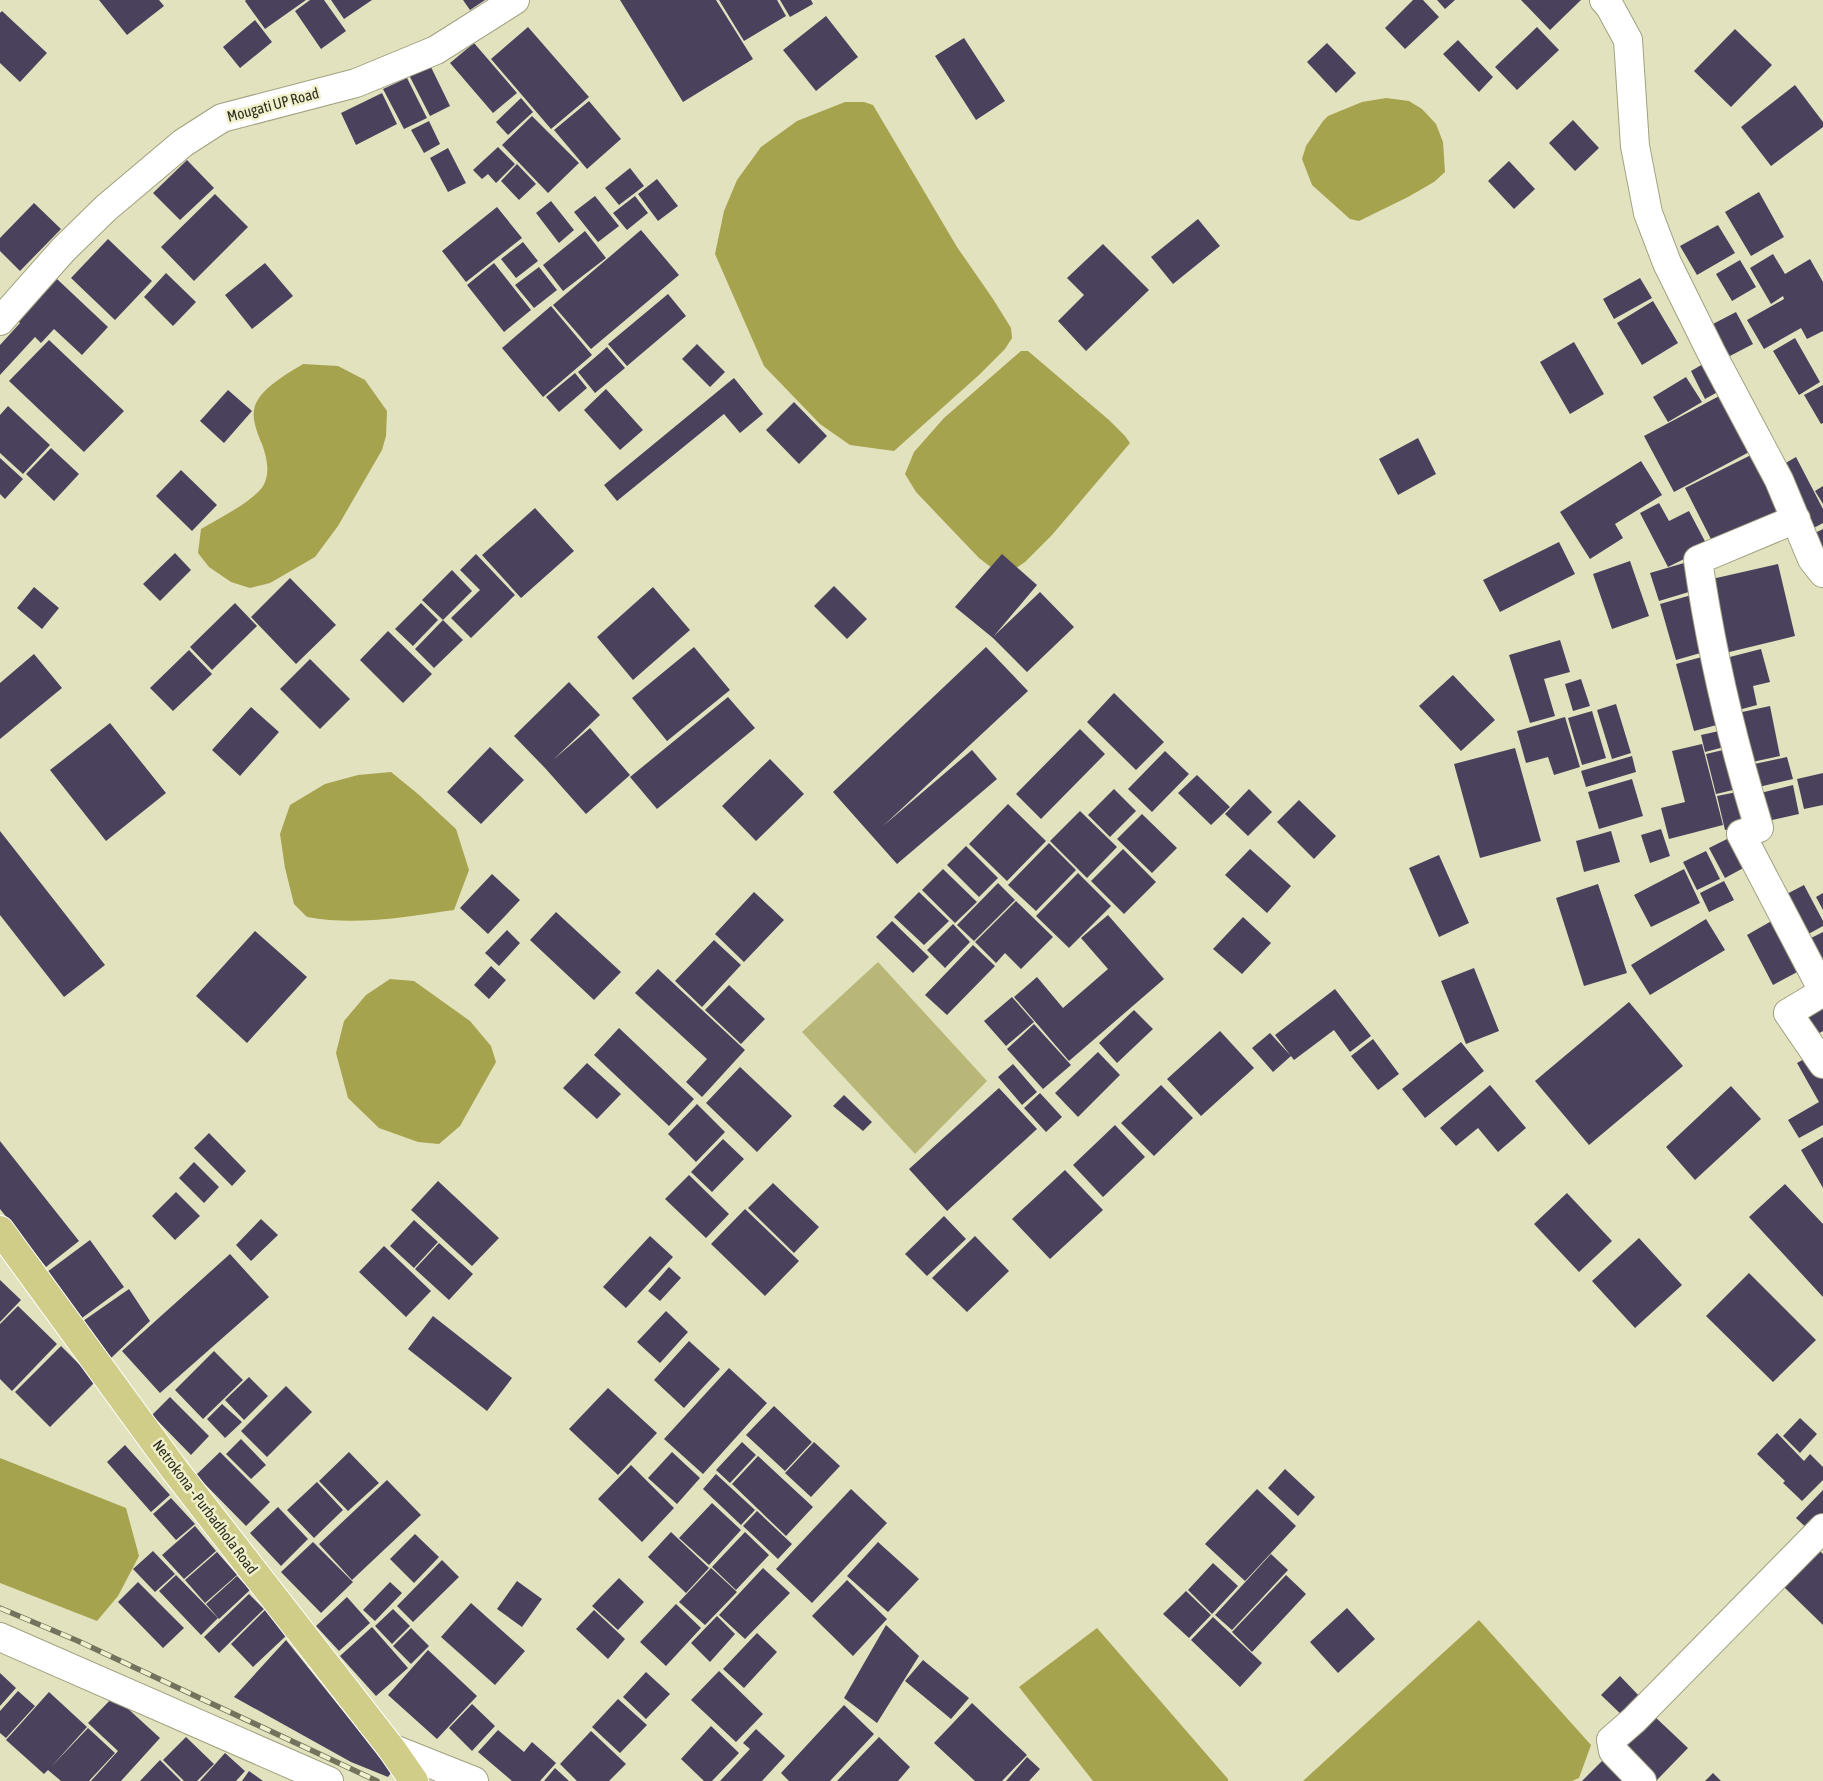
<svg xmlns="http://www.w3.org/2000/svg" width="1823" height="1781" font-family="'Asap Condensed',sans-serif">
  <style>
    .green { fill: #b8b778 }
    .water { fill: #a6a34e }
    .building { fill: #4a425d }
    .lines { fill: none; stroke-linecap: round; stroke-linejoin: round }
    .minor-casing { stroke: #a1a180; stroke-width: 30 }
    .major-casing { stroke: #fff; stroke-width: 30 }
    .minor { stroke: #fff; stroke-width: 28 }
    .major { stroke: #cfcd88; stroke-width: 28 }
    .rail-casing { stroke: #73735d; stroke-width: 5.5 }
    .rail { stroke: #f0f0cc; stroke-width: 4; stroke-dasharray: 11; stroke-linecap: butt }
    .labels { text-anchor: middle; stroke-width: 5; stroke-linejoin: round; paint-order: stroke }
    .street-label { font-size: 15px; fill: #2e2e20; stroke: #f0f0cc }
  </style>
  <rect width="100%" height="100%" fill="#e2e2bf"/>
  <path class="green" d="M878 962 987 1081 915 1154 802 1032Z"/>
  <path class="water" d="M1386 98 1409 101 1422 109 1436 124 1443 142 1445 172 1434 182 1408 197 1359 221 1350 219 1312 185 1302 159 1306 146 1323 121 1328 116 1362 102Z
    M845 102H864L873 105 957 247 993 299 1011 328 1012 338 1005 349 979 375 894 451 850 445 820 424 764 366 715 254 724 211 737 180 761 147 797 121Z
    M1021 351H1028L1109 420 1125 436 1130 443 1052 535 1025 562 1012 571 992 568 979 558 916 492 905 474 914 452 944 418Z
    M303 364 338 366 365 380 387 411 386 436 382 450 338 526 315 557 270 583 250 588 231 582 209 567 198 553 201 529C216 520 260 498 265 482 270 470 266 455 262 444 258 435 252 420 254 410 257 390 287 374 303 364Z
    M391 772 418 794 456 829 469 870 454 910C405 917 356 926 307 917L294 904 285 868 280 834 290 805 325 784 358 775Z
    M390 979 414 981 470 1021 491 1046 496 1062 460 1126 439 1144 418 1142 379 1128 348 1098 336 1053 344 1021 366 995Z
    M0 1458 126 1508 139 1556 118 1596 97 1621 0 1583Z
    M1479 1620 1591 1745 1579 1778 1572 1781H1303Z
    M1097 1628 1228 1779V1781H1093L1019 1687Z"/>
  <path class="building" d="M99 0H159L164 6 127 35Z
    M246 0H306L265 29 245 1Z
    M310 0H324L346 31 321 49 295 11Z
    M331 0H372L344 19Z
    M463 0H485L470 10Z
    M620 0H716L753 59 683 102Z
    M719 0H777L786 16 744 41Z
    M780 0H811L813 4 790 17Z
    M1413 0H1423L1439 17 1405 49 1385 28Z
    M1437 0H1455L1445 9Z
    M1521 0H1581L1550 30Z
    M2 11 47 53 20 82 0 63V13Z
    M826 16 858 57 816 91 783 50Z
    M255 20 272 42 240 68 223 47Z
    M528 27 589 97 551 129 491 59Z
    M1537 27 1559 50 1517 90 1495 67Z
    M1735 29 1772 65 1731 107 1694 71Z
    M964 38 1005 101 976 120 935 56Z
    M1458 40 1493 77 1479 92 1443 54Z
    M474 43 517 93 493 113 450 63Z
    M1327 43 1356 73 1336 93 1307 62Z
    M430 65 450 106 430 116 409 75Z
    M407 78 427 118 404 129 383 89Z
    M1795 85 1823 122V127L1771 166 1741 127Z
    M382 93 397 124 356 145 341 113Z
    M521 98 533 112 508 135 496 122Z
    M589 101 621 139 587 169 554 130Z
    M532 116 579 163 548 193 502 145Z
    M1573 120 1599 148 1575 171 1549 143Z
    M429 121 440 144 424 153 411 130Z
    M498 147 515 164 496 183 488 174 482 179 473 170Z
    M448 148 466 183 448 192 430 158Z
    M187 160 214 188 180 220 153 193Z
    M1509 161 1535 189 1514 209 1488 181Z
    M517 164 536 184 519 200 501 181Z
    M630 168 644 186 619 205 605 188Z
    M657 179 678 206 658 221 638 194Z
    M1759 192 1784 237 1751 256 1725 212Z
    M215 194 248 227 194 281 161 247Z
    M595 196 619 226 598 242 574 212Z
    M635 196 648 213 627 230 613 213Z
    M551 201 574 230 559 243 536 213Z
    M34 203 61 229 20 271 0 251V238Z
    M497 207 522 238 466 282 442 251Z
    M1198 219 1220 246 1173 284 1151 257Z
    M1718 225 1735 253 1697 275 1680 246Z
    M641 230 679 275 591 349 553 305Z
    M585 231 606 258 563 291 543 265Z
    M108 239 152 281 115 320 71 278Z
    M523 242 538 261 516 278 501 259Z
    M1103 244 1149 290 1086 351 1058 321 1084 295 1067 278Z
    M1773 254 1785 274 1810 259 1823 282V331L1807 339 1801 328 1764 349 1747 320 1784 299 1783 296 1771 304 1750 268Z
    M1740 260 1756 287 1732 301 1716 274Z
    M265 263 293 296 252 329 225 295Z
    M494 263 531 310 504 332 467 285Z
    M539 267 557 290 534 308 515 285Z
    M166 273 196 302 173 326 144 297Z
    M1640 278 1652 298 1614 319 1603 299Z
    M57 279 108 327 82 355 54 329 41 343 35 337 0 375V345L20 323 18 321Z
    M668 294 686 316 627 366 608 344Z
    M1653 301 1678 343 1642 365 1617 323Z
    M551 306 592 355 543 397 502 348Z
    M1736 312 1753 344 1728 357 1711 325Z
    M1795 338 1820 382 1799 395 1773 351Z
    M49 340 124 411 84 452 9 381Z
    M1574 342 1604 394 1570 414 1540 362Z
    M697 344 725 372 710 387 682 359Z
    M607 347 625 368 595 393 578 372Z
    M1710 360 1725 388 1705 399 1691 371Z
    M575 373 587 388 559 412 546 397Z
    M1686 377 1702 402 1668 422 1653 397Z
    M734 378 763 414 740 433 724 414 617 501 604 485Z
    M1823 385V423L1821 424 1804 395Z
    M606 389 643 430 620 450 584 410Z
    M228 390 252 411 224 443 200 421Z
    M1723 394 1753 450 1674 492 1644 436Z
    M794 402 827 436 799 464 766 430Z
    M8 406 50 445 23 474 0 453V415Z
    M1418 438 1436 474 1398 495 1379 459Z
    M51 448 79 474 54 501 26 474Z
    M1757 452 1788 512 1716 549 1685 488Z
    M1796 457 1823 509V523L1810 530 1777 468Z
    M0 458 23 479 5 499 0 494Z
    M1641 461 1662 495 1615 524 1623 538 1590 559 1560 512Z
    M181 470 217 505 192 531 156 496Z
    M1823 486V504L1815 491Z
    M1659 503 1669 521 1689 511 1708 547 1668 567 1640 513Z
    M535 508 574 551 521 598 482 555Z
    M1823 529V559L1811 535Z
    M1559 542 1575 574 1500 612 1483 580Z
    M175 553 191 570 160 601 143 584Z
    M476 554 515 595 471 638 451 618 480 590 460 570Z
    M1002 554 1037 585 994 636 1040 592 1074 627 1027 672 993 638 955 607Z
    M1630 561 1649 616 1612 629 1593 574Z
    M1684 563 1692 591 1659 601 1650 573Z
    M1778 564 1795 636 1721 654 1703 581Z
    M452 570 472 591 443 620 422 600Z
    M290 578 336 625 296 664 251 617Z
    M834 586 867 619 847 639 814 606Z
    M34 587 59 608 42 629 17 608Z
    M653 587 690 630 633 680 597 637Z
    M1695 594 1711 650 1676 660 1660 604Z
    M235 603 257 626 212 670 190 647Z
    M421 603 438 620 413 646 395 629Z
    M443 620 463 640 434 668 415 649Z
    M388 631 432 674 403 703 360 660Z
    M1560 640 1570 672 1544 679 1555 716 1530 723 1509 655Z
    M694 647 730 690 667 741 632 698Z
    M986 647 1028 691 883 826 972 750 997 779 897 864 833 792Z
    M1761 649 1770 682 1753 686 1757 705 1731 712 1718 660Z
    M189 650 212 674 173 711 150 688Z
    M34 654 62 688 0 739V683Z
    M1709 655 1728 722 1694 731 1676 664Z
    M310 659 350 699 320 729 280 689Z
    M1453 675 1495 720 1461 751 1419 706Z
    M1581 679 1590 706 1573 711 1565 684Z
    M569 682 600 715 553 760 590 728 630 775 586 814 545 768 514 736Z
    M1114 693 1164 742 1136 770 1087 722Z
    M728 697 755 728 657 809 630 777Z
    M1616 704 1631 753 1612 759 1597 710Z
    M1770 706 1780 756 1743 764 1733 714Z
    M251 707 279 732 240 776 212 750Z
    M1592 711 1606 758 1582 765 1568 718Z
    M1565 717 1580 767 1554 775 1548 757 1526 763 1517 731Z
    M110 723 166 793 106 841 50 770Z
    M1080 729 1105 754 1041 819 1016 794Z
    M1728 729 1732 745 1705 752 1701 735Z
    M1702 744 1723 825 1669 839 1661 808 1685 802 1672 751Z
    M490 747 524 780 481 824 447 792Z
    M1515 748 1541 841 1480 858 1454 764Z
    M1723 750 1733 790 1716 794 1706 754Z
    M1165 751 1189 774 1152 812 1128 789Z
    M1632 756 1636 772 1586 787 1581 771Z
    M1787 757 1793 779 1750 789 1745 766Z
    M770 759 804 794 756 841 722 806Z
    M1823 773V805L1804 809 1797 779Z
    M1197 775 1230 807 1211 825 1178 793Z
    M1632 779 1643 816 1599 829 1588 792Z
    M1793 785 1799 814 1763 822 1756 794Z
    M1114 789 1136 811 1110 837 1088 815Z
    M1249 789 1272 812 1248 836 1225 814Z
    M1737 792 1745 826 1725 830 1717 796Z
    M1299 800 1336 836 1314 859 1277 822Z
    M1008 804 1046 841 1007 881 969 844Z
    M1080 811 1117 847 1087 878 1050 841Z
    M1142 814 1177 848 1152 873 1117 839Z
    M1661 829 1670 856 1650 863 1641 835Z
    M0 831 105 965 64 997 0 915Z
    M1611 831 1620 862 1584 872 1576 841Z
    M1731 837 1747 866 1725 878 1709 848Z
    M1049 843 1076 870 1036 911 1008 885Z
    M966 846 998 878 979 897 947 865Z
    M1123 849 1156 882 1124 914 1091 881Z
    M1250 849 1291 886 1267 913 1225 875Z
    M1706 851 1720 879 1697 890 1683 862Z
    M1439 855 1469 923 1439 937 1409 868Z
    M943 869 977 902 955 923 922 890Z
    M1684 869 1700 903 1651 927 1634 895Z
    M1078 873 1111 906 1069 948 1036 916Z
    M492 874 520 900 488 934 460 908Z
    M1724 881 1734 900 1709 912 1700 893Z
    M998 883 1015 900 974 941 957 925Z
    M1598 884 1627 973 1584 986 1556 898Z
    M1804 885 1823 921V926L1803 937 1781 897Z
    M754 892 784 920 744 962 715 934Z
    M919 892 949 921 924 945 894 917Z
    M1823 893V910L1816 897Z
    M1016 901 1053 937 1021 969 1005 953 996 963 975 942Z
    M556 912 621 972 594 1000 530 940Z
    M1108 915 1164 979 1069 1061 1014 997 1037 977 1063 1008 1108 969 1081 938Z
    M1243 917 1271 943 1242 974 1213 949Z
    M1706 919 1725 950 1650 995 1631 965Z
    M1775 919 1801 970 1773 985 1747 935Z
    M892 921 929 957 913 973 876 937Z
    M953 924 970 942 945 968 927 950Z
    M507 930 520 943 499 966 485 953Z
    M255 931 307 977 247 1043 196 996Z
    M1823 932V974L1805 941Z
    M714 940 741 965 702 1007 675 981Z
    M973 945 995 966 947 1015 925 995Z
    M491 966 506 980 489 999 474 985Z
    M1474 968 1499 1031 1466 1044 1441 981Z
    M658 969 745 1050 702 1097 686 1082 707 1059 635 993Z
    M729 985 765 1019 741 1044 705 1010Z
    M1335 989 1371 1036 1350 1052 1334 1030 1294 1060 1275 1035Z
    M1012 997 1034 1022 1006 1046 984 1021Z
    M1823 999V1031L1814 1036 1800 1011Z
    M1629 1002 1683 1066 1589 1145 1535 1081Z
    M1134 1010 1153 1029 1117 1063 1099 1043Z
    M1034 1024 1071 1065 1043 1089 1007 1049Z
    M619 1028 694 1099 669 1126 594 1055Z
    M1220 1031 1254 1068 1201 1116 1167 1079Z
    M1270 1033 1291 1056 1273 1072 1252 1048Z
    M1373 1039 1399 1074 1378 1090 1351 1056Z
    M1461 1042 1484 1071 1425 1118 1402 1089Z
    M1098 1052 1120 1075 1078 1117 1055 1093Z
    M1815 1053 1823 1067V1125L1799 1138 1788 1120 1819 1102 1797 1063Z
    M587 1063 621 1094 597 1119 563 1088Z
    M1013 1064 1037 1092 1022 1105 998 1077Z
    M740 1067 792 1116 757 1152 706 1103Z
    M1161 1085 1193 1118 1154 1156 1121 1123Z
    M1490 1085 1526 1128 1498 1152 1478 1128 1456 1146 1440 1128Z
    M1731 1086 1761 1119 1695 1180 1666 1147Z
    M999 1088 1037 1129 947 1211 909 1169Z
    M1040 1093 1062 1117 1046 1132 1024 1108Z
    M844 1095 872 1122 863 1131 833 1106Z
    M697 1104 725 1132 696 1162 668 1134Z
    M1115 1125 1145 1157 1103 1197 1073 1165Z
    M209 1133 246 1171 232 1186 194 1148Z
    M1823 1137V1188L1801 1150Z
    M723 1139 744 1159 712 1192 691 1172Z
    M0 1141 79 1241 46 1267 0 1209Z
    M194 1162 219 1187 204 1203 179 1178Z
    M1065 1170 1103 1210 1050 1259 1012 1219Z
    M689 1175 729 1214 706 1238 665 1199Z
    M438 1181 499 1238 472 1266 411 1210Z
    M773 1183 819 1227 794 1253 748 1208Z
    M1785 1184 1823 1224V1297L1749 1217Z
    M176 1192 200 1216 175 1240 152 1216Z
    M1567 1193 1612 1241 1579 1272 1534 1224Z
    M745 1209 799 1261 765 1296 711 1244Z
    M944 1216 966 1239 927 1276 905 1254Z
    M261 1219 278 1235 251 1261 236 1245Z
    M414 1220 438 1242 414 1268 390 1246Z
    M650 1236 673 1257 626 1308 603 1287Z
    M975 1236 1009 1271 967 1312 932 1278Z
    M1639 1238 1682 1285 1635 1328 1592 1281Z
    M90 1240 124 1287 82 1318 47 1272Z
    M439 1243 473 1274 449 1300 415 1269Z
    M384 1246 431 1291 406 1317 359 1272Z
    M230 1254 269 1297 160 1393 122 1351Z
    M669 1267 681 1278 660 1301 648 1291Z
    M1749 1273 1816 1340 1773 1382 1706 1316Z
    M0 1280 21 1300 0 1322Z
    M129 1289 150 1321 110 1359 83 1321Z
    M18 1306 57 1344 12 1391 0 1379V1324Z
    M666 1311 688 1332 660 1363 637 1342Z
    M433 1316 512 1378 487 1411 408 1349Z
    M689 1341 720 1369 684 1408 654 1380Z
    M61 1346 96 1381 50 1427 15 1392Z
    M214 1351 243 1380 203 1419 175 1390Z
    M729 1368 767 1403 703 1474 664 1439Z
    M249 1377 268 1396 244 1420 225 1400Z
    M286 1386 312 1412 267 1457 241 1431Z
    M608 1388 657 1433 618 1475 569 1429Z
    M170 1397 209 1436 191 1455 152 1415Z
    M222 1404 242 1422 225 1438 207 1419Z
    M774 1406 812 1442 785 1471 746 1435Z
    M1800 1418 1817 1434 1800 1453 1783 1436Z
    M1777 1433 1804 1461 1810 1454 1823 1467V1480L1802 1501 1783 1483 1785 1481 1757 1454Z
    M241 1439 266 1465 251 1479 226 1454Z
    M742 1442 756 1455 730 1483 716 1470Z
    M814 1442 840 1466 811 1497 785 1473Z
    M125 1445 170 1495 151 1512 107 1462Z
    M220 1452 270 1502 246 1526 196 1475Z
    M349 1452 379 1483 348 1511 319 1481Z
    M672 1452 700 1478 677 1504 648 1478Z
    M758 1456 813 1507 786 1536 732 1484Z
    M631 1465 674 1508 642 1542 598 1499Z
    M1285 1469 1315 1497 1298 1516 1268 1488Z
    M716 1474 755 1510 741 1525 703 1489Z
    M387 1480 421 1515 352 1580 319 1544Z
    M317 1482 343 1510 314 1538 287 1510Z
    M851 1489 887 1523 812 1603 776 1569Z
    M1257 1489 1296 1526 1245 1581 1205 1544Z
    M1823 1490V1525L1814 1535 1796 1518Z
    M171 1498 195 1524 176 1540 153 1514Z
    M712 1503 741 1530 709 1565 679 1538Z
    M278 1507 308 1539 281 1566 250 1533Z
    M757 1511 792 1544 778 1559 743 1526Z
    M195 1526 216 1551 184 1579 162 1555Z
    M671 1532 709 1568 686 1593 648 1557Z
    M745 1532 769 1555 736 1590 712 1567Z
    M415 1534 439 1557 414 1583 390 1559Z
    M313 1542 353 1582 321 1613 281 1572Z
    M878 1542 919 1579 888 1612 847 1576Z
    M1819 1550 1823 1554V1625L1784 1587Z
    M153 1551 175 1574 155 1592 133 1569Z
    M217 1552 237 1575 205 1603 185 1580Z
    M1271 1554 1288 1570 1232 1630 1215 1615Z
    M442 1560 459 1577 413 1622 397 1606Z
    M1213 1563 1238 1586 1212 1614 1188 1590Z
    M711 1568 737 1592 705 1625 679 1602Z
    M763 1568 790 1593 745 1639 719 1615Z
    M176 1575 218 1618 201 1635 159 1591Z
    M1286 1575 1306 1594 1252 1652 1232 1632Z
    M237 1576 250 1590 219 1619 206 1604Z
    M619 1578 644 1602 618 1630 592 1606Z
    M847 1580 887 1619 853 1656 812 1616Z
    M517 1581 542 1599 522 1627 497 1609Z
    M138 1582 184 1628 163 1648 118 1602Z
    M390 1582 402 1593 375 1621 363 1610Z
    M1186 1591 1211 1615 1189 1638 1163 1614Z
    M249 1594 264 1609 219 1653 204 1637Z
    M347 1597 370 1623 339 1651 316 1626Z
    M471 1603 525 1651 495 1685 441 1637Z
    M676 1604 701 1628 666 1666 640 1642Z
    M1347 1608 1375 1639 1338 1673 1310 1642Z
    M393 1609 410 1626 392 1644 375 1626Z
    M265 1610 288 1634 253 1667 231 1644Z
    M594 1610 625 1639 608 1659 576 1629Z
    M717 1616 735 1634 710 1662 691 1643Z
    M1213 1617 1262 1663 1240 1687 1191 1640Z
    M886 1625 919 1656 877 1723 844 1698Z
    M372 1627 408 1668 376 1696 340 1656Z
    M411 1628 429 1646 411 1664 393 1646Z
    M757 1633 777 1652 744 1688 723 1669Z
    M286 1640 371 1746 393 1770 388 1777 351 1762 234 1697Z
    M428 1650 477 1696 437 1739 388 1695Z
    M923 1660 969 1698 951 1719 905 1681Z
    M719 1671 763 1714 736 1742 691 1700Z
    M646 1672 670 1694 646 1719 623 1697Z
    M0 1673 16 1688 0 1706Z
    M1620 1676 1643 1700 1625 1718 1601 1695Z
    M18 1691 35 1706 6 1738 0 1733V1711Z
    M49 1692 87 1727 51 1767 88 1728 115 1753 89 1781H61L48 1770 44 1774 6 1740Z
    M114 1696 160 1738 121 1781H91L118 1751 88 1723Z
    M618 1699 647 1725 620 1753 592 1727Z
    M972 1703 1027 1755 1002 1781H975L934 1743Z
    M472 1704 495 1726 472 1751 449 1728Z
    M844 1705 874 1734 830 1781H789L781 1773Z
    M1653 1715 1688 1748 1656 1781H1645L1616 1753Z
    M711 1726 739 1753 712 1781H704L681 1759Z
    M756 1729 785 1756 762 1781H720L750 1749 743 1743Z
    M498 1730 524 1752 532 1742 556 1763 540 1781H512L478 1752Z
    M591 1731 626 1764 609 1781H577L560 1764Z
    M186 1737 214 1764 197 1781H184L163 1760Z
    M879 1737 910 1767 898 1781H837Z
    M225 1753 245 1771 236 1781H200Z
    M1027 1757 1040 1769 1029 1781H1006Z
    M1605 1758 1628 1781H1582Z
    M160 1760 181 1781H140Z
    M555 1768 569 1781H544Z
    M249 1771 263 1781H242Z
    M1713 1773 1721 1781H1705Z"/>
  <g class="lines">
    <g class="minor-casing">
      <path id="minor" d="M1604 0 1610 7 1628 40 1635 146 1648 213 1667 263 1711 352 1779 480 1812 559 1823 573
        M0 321 63 250 106 208 183 143 222 118 356 83 436 50 515 0
        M1796 519 1698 560C1711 651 1732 740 1759 828L1741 834 1823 991
        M1823 992 1788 1013 1823 1064
        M0 1637 329 1781
        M391 1748 474 1781
        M1642 1781 1613 1751 1611 1740 1634 1720 1823 1528"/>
    </g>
    <g class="major-casing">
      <path id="major" d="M0 1230 174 1469 391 1748 414 1781"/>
    </g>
    <use href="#minor" class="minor"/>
    <use href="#major" class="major"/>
    <g class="rail-casing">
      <path id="rail" d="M0 1608 78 1641 377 1781"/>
    </g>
    <use href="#rail" class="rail"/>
  </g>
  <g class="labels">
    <g class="street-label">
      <text transform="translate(273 105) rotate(-15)" y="5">Mougati UP Road</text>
      <text transform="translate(205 1507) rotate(53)" y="5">Netrokona - Purbadhola Road</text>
    </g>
  </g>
</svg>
